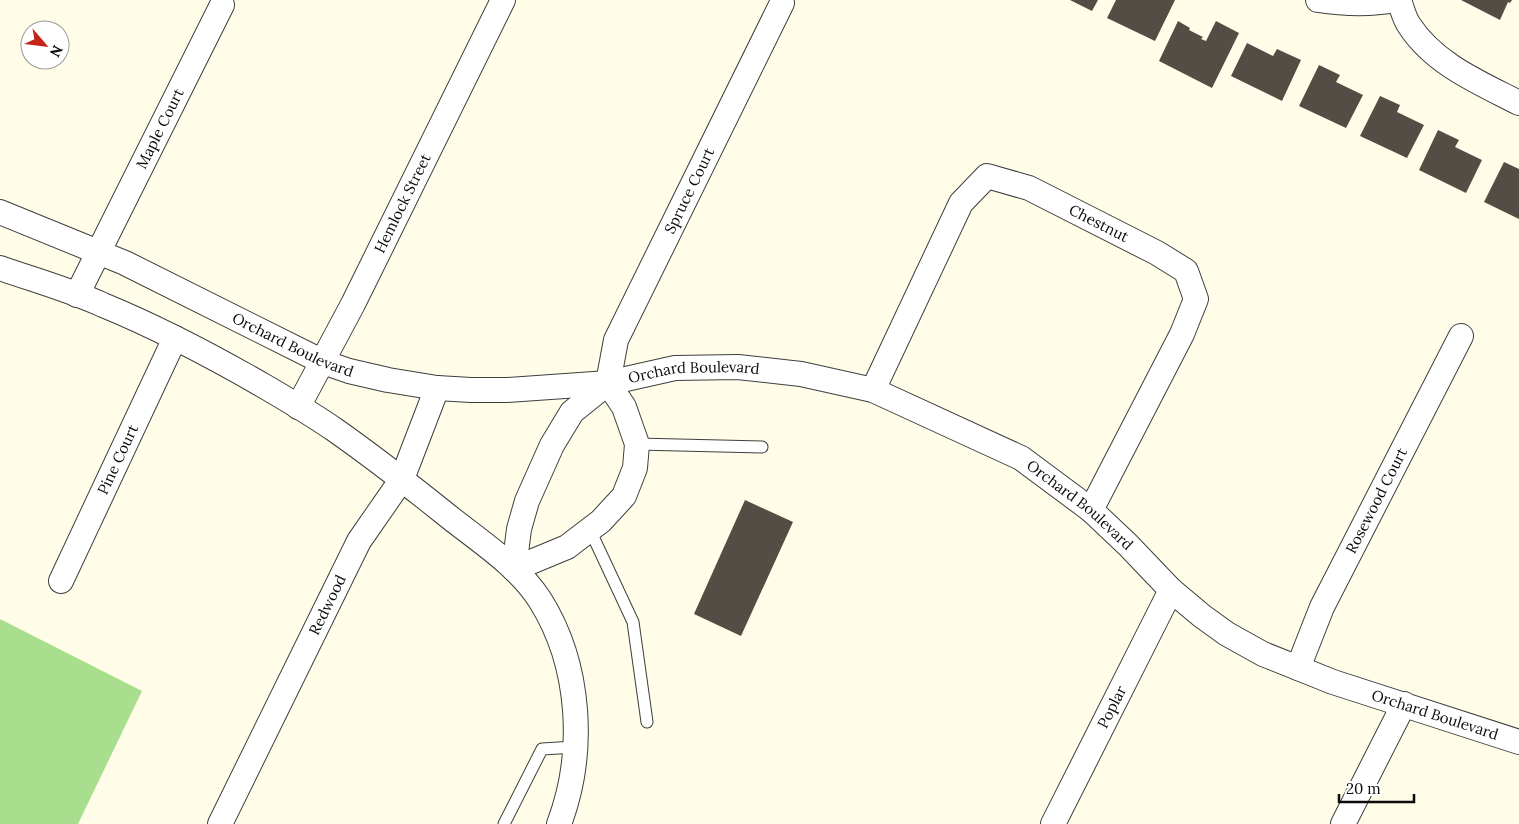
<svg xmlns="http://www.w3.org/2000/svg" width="1519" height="824" font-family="Lora,serif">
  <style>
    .forest { fill: #a8de8d }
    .building { fill: #544d46 }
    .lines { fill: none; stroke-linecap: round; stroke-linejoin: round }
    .service-casing { stroke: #3e3e3e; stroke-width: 13 }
    .minor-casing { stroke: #3e3e3e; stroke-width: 26 }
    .service { stroke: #fff; stroke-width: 11 }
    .minor { stroke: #fff; stroke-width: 24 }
    .labels { text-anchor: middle; stroke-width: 5; stroke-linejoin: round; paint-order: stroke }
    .street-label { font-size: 15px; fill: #0b0b0b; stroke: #fff }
  </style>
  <rect width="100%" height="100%" fill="#fffde8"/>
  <path class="forest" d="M0 619 142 691 78 824H0Z"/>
  <path class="building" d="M1070 0H1098L1092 11Z
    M1116 0H1175L1155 41 1107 18Z
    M1461 0H1512L1510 3 1508 2 1500 20Z
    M1178 21 1190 28 1189 30 1203 37 1201 39 1206 41 1216 21 1239 33 1212 88 1159 61Z
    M1247 43 1273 56 1277 49 1301 60 1282 101 1231 76Z
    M1319 65 1340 75 1336 82 1363 95 1346 128 1299 106Z
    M1380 96 1400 105 1397 112 1424 125 1407 158 1360 136Z
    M1438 130 1459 140 1455 147 1482 160 1466 193 1419 170Z
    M1504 162 1519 169V219L1484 202Z
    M745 500 793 522 741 636 694 614Z"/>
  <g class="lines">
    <g class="service-casing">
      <path id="service" d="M637 444 762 447
        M590 530 633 622 647 722
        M504 824 542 749 575 747"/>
    </g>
    <g class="minor-casing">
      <g id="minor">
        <path d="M1318 0C1345 4 1369 5 1395 0"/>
        <path d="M1399 0C1402 8 1404 18 1409 25 1434 64 1480 83 1519 103"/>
        <path id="s1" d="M0 212 125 263 323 362 349 371 388 380 437 388 471 390H507L608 383 675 368 738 367 801 374 873 390 1021 458 1091 510 1128 545 1171 590 1202 616 1227 634 1263 654 1333 682 1519 742"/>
        <path d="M0 268C34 280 70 290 103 305 159 328 212 356 264 386 288 400 312 414 335 430 372 456 408 484 443 512 476 539 517 564 540 600 581 665 586 753 559 824"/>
        <path id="s2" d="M77 295 222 5"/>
        <path id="s3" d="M608 383 616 340 782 3"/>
        <path id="s4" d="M873 390 961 203 987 176 1029 188 1157 253 1186 271 1196 299 1182 334 1091 510"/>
        <path id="s5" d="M298 407 353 304 503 0"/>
        <path d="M514 569 567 547 601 521 624 496 635 468 637 444 624 407 608 383"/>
        <path d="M514 569 519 529 527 501 552 445 572 412 608 383"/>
        <path id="s6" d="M61 581 175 338"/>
        <path id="s7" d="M1298 668 1322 607 1461 336"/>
        <path id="s8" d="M220 824 359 541 402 479 437 388"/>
        <path id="s9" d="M1053 824 1171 590"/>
        <path d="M1343 824 1404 704"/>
      </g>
    </g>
    <use href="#service" class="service"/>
    <use href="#minor" class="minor"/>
  </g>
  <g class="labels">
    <g class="street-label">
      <text dy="5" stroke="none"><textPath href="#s2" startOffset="186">Maple Court</textPath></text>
      <text dy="5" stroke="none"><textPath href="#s3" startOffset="210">Spruce Court</textPath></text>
      <text dy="5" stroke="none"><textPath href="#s5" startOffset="229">Hemlock Street</textPath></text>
      <text dy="5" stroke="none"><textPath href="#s4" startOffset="366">Chestnut</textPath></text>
      <text dy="5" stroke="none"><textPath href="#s1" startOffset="322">Orchard Boulevard</textPath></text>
      <text dy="5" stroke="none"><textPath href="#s1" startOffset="732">Orchard Boulevard</textPath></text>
      <text dy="5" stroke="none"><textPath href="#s6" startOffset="134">Pine Court</textPath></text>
      <text dy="5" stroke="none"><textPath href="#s7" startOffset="185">Rosewood Court</textPath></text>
      <text dy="5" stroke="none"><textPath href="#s1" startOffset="1152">Orchard Boulevard</textPath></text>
      <text dy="5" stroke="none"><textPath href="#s8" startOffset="244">Redwood</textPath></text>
      <text dy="5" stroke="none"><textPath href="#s9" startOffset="131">Poplar</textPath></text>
      <text dy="5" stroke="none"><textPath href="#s1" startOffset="1572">Orchard Boulevard</textPath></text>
    </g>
  </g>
  <g transform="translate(45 45) rotate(118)"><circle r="24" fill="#ffffff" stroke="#9d9d9d"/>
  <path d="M0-4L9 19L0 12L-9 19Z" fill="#c52419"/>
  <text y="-8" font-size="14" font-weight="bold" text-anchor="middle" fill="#0b0b0b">N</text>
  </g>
  <path d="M1339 794v8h75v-8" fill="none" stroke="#0b0b0b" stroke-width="2.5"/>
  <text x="1346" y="794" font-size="15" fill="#0b0b0b" stroke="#ffffff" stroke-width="4" paint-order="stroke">20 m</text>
</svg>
